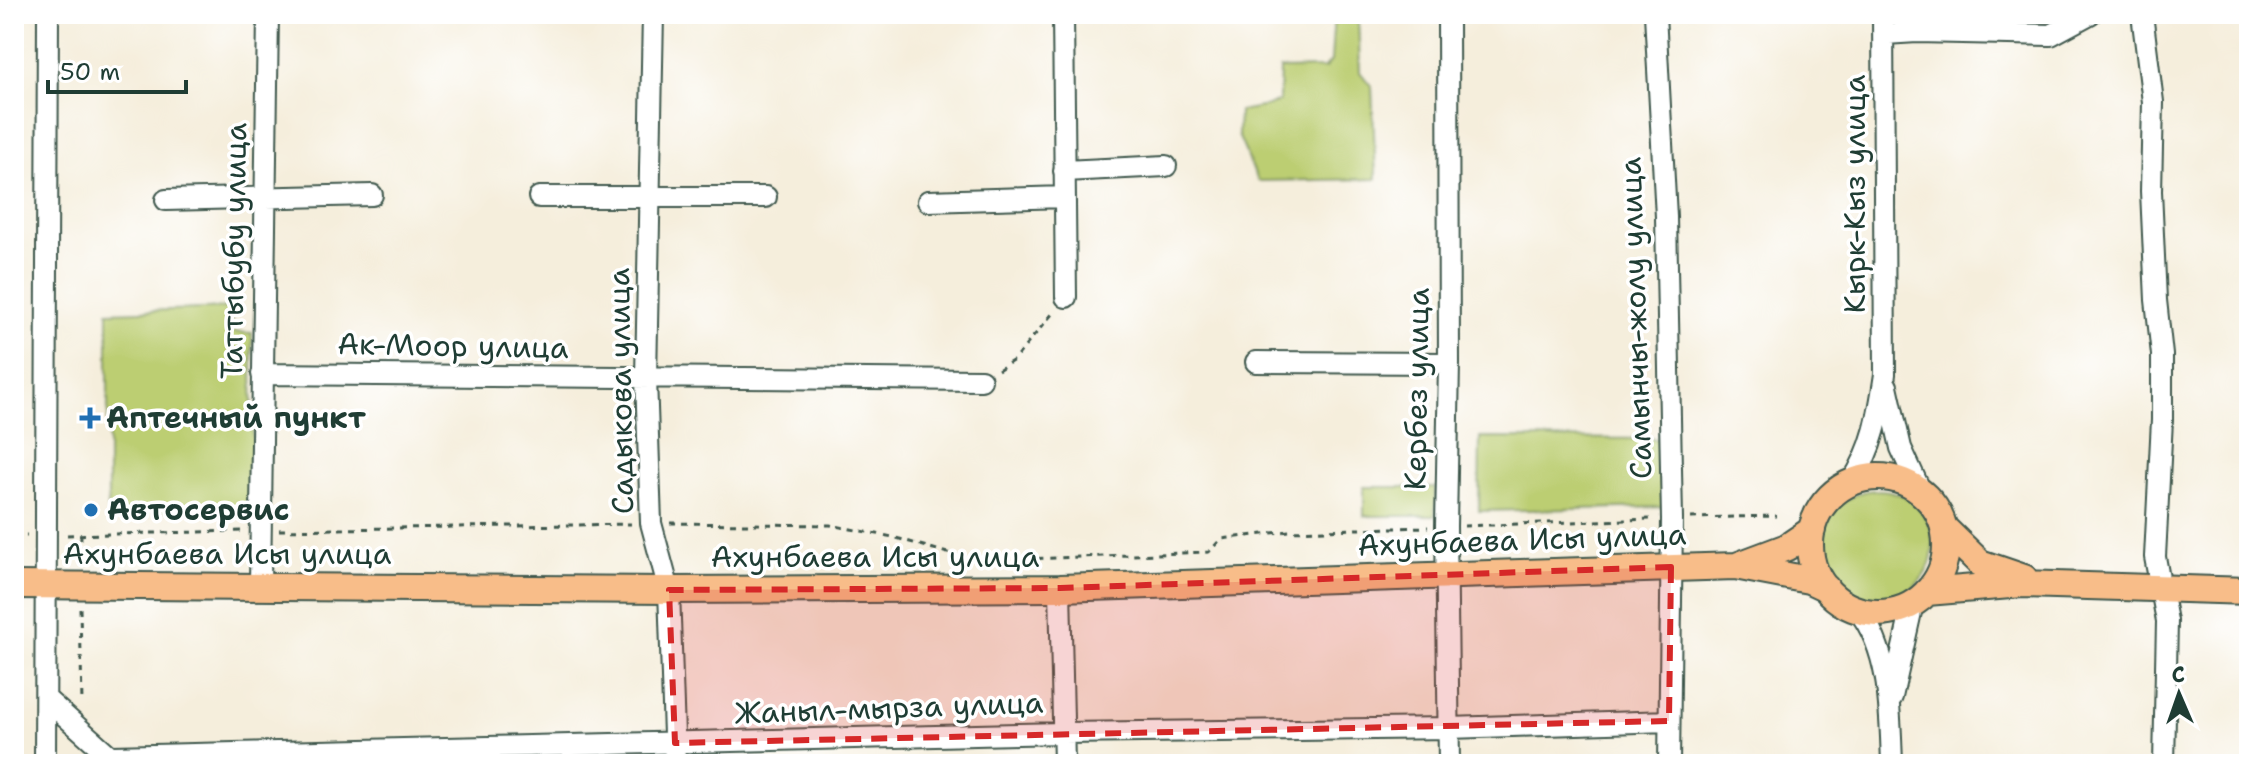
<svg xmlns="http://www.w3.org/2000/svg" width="2263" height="778" font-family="'Shantell Sans',sans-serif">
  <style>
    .green { fill: #bcce72; stroke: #6e8653; stroke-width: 2 }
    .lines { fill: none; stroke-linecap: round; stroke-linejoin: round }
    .minor-casing { stroke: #3f584d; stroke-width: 24 }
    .major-casing { stroke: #3f584d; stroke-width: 30 }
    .path { stroke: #3f584d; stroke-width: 3; stroke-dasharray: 6 6; stroke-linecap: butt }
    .minor { stroke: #fff; stroke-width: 20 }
    .major { stroke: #f8bd89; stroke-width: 26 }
    .marked { fill: #d62828; fill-opacity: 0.2; stroke: #d62828; stroke-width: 6; stroke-dasharray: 16 10; stroke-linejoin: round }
    .poi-dot { fill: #1f6fb2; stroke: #fff; stroke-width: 3 }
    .labels { text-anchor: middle; stroke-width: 7; stroke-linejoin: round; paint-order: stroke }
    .street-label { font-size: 30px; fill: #1f3d34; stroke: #fff }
    .poi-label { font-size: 30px; font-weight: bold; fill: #1f3d34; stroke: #fff; text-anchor: start }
  </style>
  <rect width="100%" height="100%" fill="#fff"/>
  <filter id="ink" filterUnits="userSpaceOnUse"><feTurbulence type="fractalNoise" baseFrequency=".0125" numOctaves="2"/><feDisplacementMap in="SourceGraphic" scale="16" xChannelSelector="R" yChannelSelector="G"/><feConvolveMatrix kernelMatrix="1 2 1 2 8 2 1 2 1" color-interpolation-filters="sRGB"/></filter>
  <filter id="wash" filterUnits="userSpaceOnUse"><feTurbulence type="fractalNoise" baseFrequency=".006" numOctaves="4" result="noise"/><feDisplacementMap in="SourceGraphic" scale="32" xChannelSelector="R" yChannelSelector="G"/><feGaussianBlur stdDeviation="1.8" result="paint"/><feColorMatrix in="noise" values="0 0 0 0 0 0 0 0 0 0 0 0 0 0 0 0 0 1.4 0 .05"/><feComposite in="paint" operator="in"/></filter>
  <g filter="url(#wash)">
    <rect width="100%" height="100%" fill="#f5eedc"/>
    <path class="green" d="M1334 14H1358L1360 72 1372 87 1376 179 1258 181 1238 135 1239 111 1268 106 1279 101 1280 69 1325 68 1331 61Z
      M232 308 233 332 252 333 253 508 108 512V312Z
      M1480 438 1665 439 1667 507 1479 511Z
      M1364 487H1435V516H1364Z
      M1823 545a55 55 0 1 1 110 0a55 55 0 1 1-110 0Z"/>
  </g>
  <g filter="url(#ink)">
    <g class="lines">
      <g class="minor-casing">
        <path id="minor" d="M653 14 646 378 651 523 669 590 675 764
          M1063 14 1066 297
          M1448 14 1449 363 1446 526 1449 764
          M1655 14 1666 217 1672 519 1669 764
          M2142 14 2153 102 2151 191 2156 300 2162 355V420L2155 557 2167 621 2164 764
          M1917 32 2051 35 2090 14
          M1885 34 1917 32 1920 14
          M1064 171 1166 166
          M539 197H766
          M166 200 372 195
          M928 201 1065 197
          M1256 362 1449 363
          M262 374 981 380
          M1887 386 1901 448 1921 492
          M1851 483C1874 448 1879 414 1885 374L1883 14
          M260 585 268 14
          M1060 588 1064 764
          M1858 610C1891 652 1890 713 1892 764
          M1892 697 1913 603
          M46 699 119 764
          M112 756 1063 733 1449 728 1669 721
          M45 764 48 14"/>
      </g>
      <g class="major-casing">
        <path id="major" d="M1810 545a68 68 0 1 1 136 0a68 68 0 1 1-136 0Z
          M1944 528 1980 563 2024 578
          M1739 565 1787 547 1812 530
          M14 585 669 590 1060 588 1735 566 1809 580 1826 588
          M1927 592 2022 584 2249 591"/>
      </g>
      <path class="path" d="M14 369 17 371 14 457
        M998 370 1014 360 1053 313
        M1691 518 1776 516
        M670 523 830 525 893 537 975 561 1209 552 1221 539 1289 531 1428 527
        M1464 526 1652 519
        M279 530 631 524
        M14 535H27
        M67 535 243 531
        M80 564 81 536
        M80 608 82 704"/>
      <use href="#minor" class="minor"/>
      <use href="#major" class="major"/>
    </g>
  </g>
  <path class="marked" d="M1671 567 1669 721 675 743 669 590 1060 588Z"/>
  <g class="poi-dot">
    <path d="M86 406h8v8h8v8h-8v8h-8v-8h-8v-8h8z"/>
    <circle cx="91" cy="510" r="8"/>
  </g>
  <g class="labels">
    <g class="street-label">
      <text transform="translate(1855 194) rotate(-90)" y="10">Кырк-Кыз улица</text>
      <text transform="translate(234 251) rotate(-89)" y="10">Таттыбубу улица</text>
      <text transform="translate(1636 318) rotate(-92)" y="10">Самынчы-жолу улица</text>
      <text transform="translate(453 346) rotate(1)" y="10">Ак-Моор улица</text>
      <text transform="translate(1417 389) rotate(-89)" y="10">Кербез улица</text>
      <text transform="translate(621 391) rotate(-91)" y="10">Садыкова улица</text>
      <text transform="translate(1522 540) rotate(-2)" y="10">Ахунбаева Исы улица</text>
      <text x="227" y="564">Ахунбаева Исы улица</text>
      <text x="875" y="567">Ахунбаева Исы улица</text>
      <text transform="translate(889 708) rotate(-2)" y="10">Жаныл-мырза улица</text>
    </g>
    <g class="poi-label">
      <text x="106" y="428">Аптечный пункт</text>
      <text x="107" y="520">Автосервис</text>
    </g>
  </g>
  <rect width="2263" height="778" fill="none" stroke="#fff" stroke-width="48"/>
  <g transform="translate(2179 694) rotate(358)" stroke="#ffffff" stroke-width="6" paint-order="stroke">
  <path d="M0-6L14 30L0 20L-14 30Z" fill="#1f3d34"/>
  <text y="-12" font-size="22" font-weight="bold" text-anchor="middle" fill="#1f3d34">С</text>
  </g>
  <path d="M48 80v12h138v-12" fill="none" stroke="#1f3d34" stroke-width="4"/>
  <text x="60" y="80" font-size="24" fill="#1f3d34" stroke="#ffffff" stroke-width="6" paint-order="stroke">50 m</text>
</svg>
